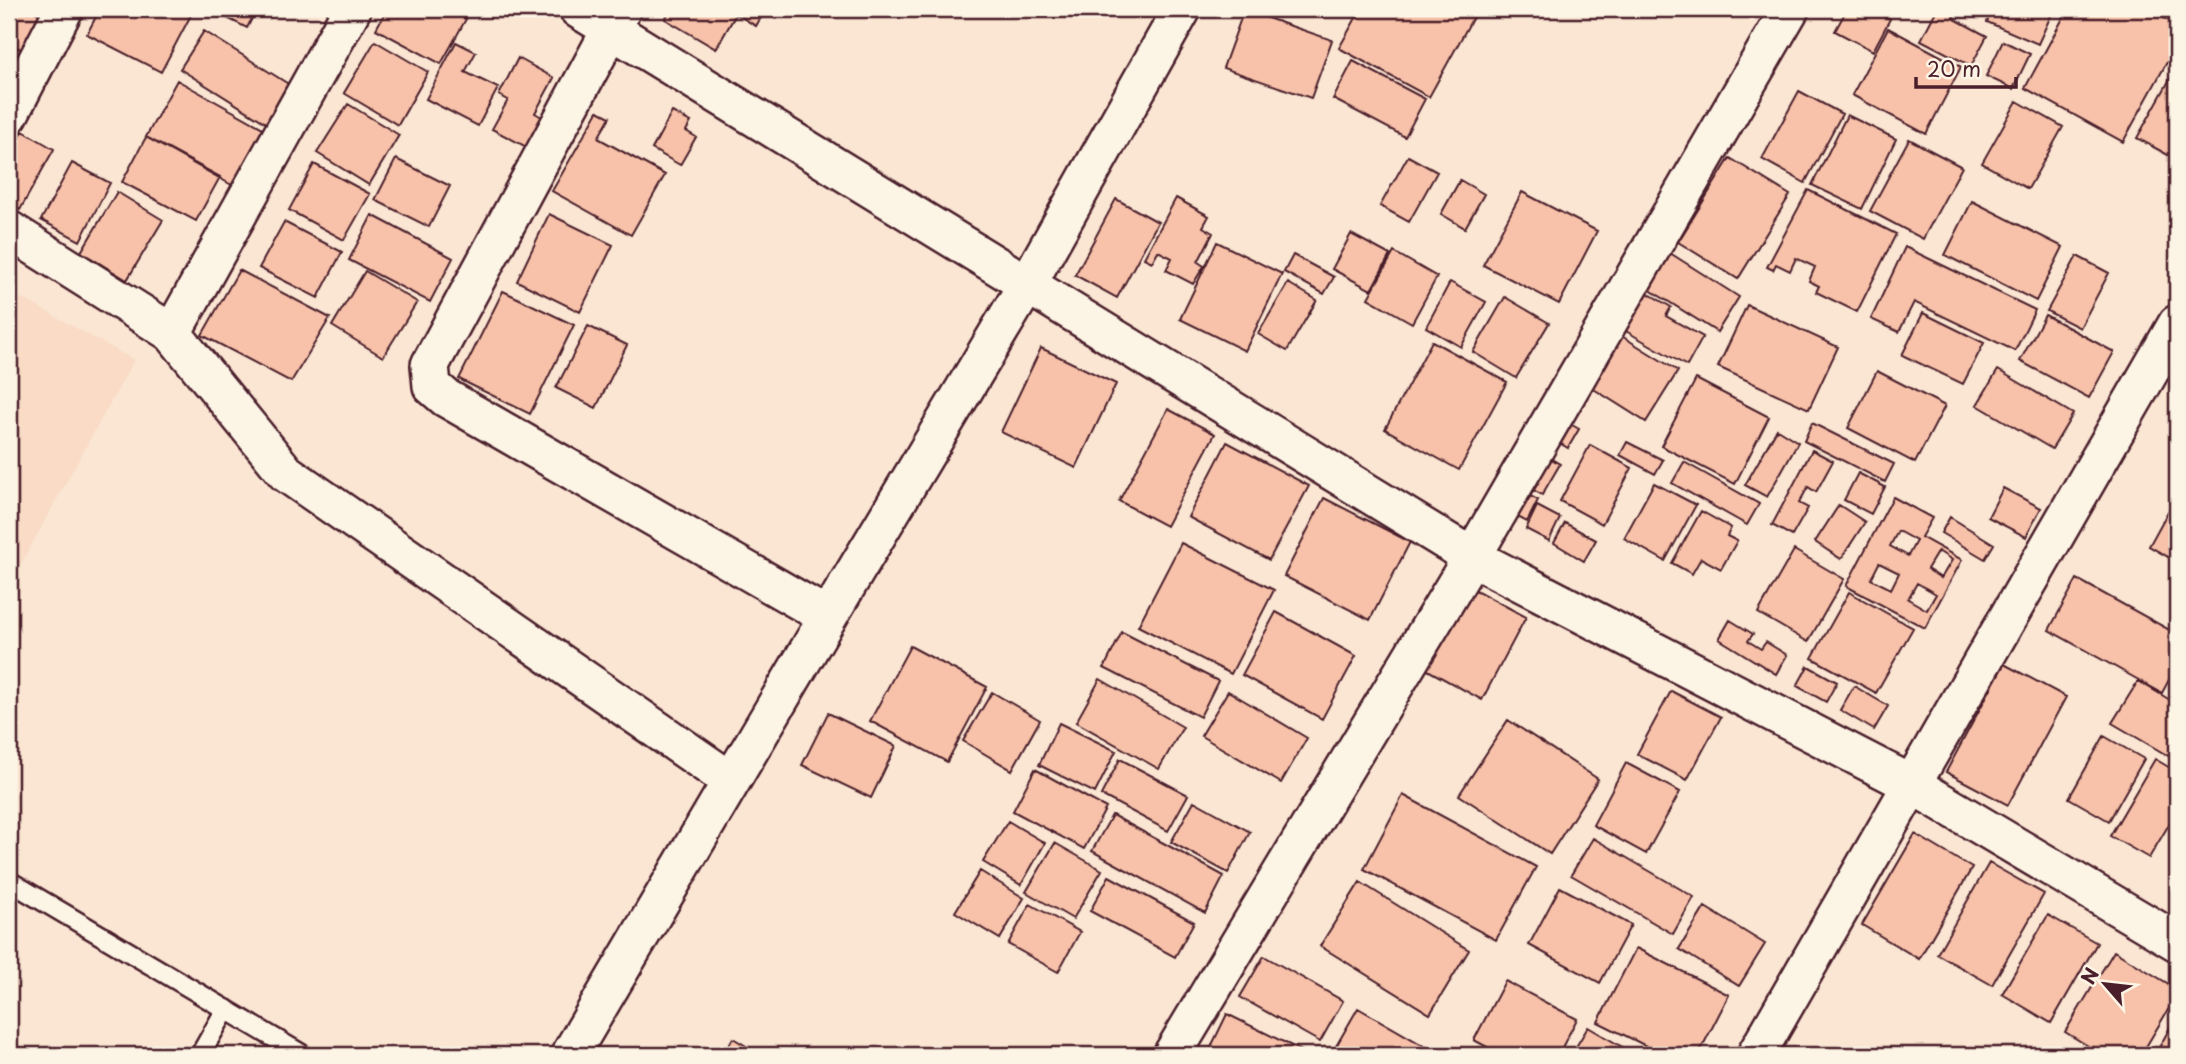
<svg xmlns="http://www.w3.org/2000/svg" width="2186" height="1064" font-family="'Playpen Sans',sans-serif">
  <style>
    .built { fill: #f9dbc6 }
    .building { fill: #f7c2a9; stroke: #4a1f2b; stroke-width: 2; fill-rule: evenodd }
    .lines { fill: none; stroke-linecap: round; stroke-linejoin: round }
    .lane-casing { stroke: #4a1f2b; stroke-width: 23 }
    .street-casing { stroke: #4a1f2b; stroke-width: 42 }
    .lane { stroke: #fcf5e5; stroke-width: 18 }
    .street { stroke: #fcf5e5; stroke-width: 37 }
  </style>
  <rect width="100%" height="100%" fill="#fae6d3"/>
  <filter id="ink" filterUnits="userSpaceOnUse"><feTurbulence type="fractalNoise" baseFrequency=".0143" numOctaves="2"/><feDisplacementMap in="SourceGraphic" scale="14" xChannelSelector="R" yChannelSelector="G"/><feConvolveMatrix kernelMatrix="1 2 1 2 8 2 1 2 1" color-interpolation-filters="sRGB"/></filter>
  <g filter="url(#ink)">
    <path class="built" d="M9 291 134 360 9 585Z"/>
    <path class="building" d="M9 9H29L44 16 26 52 9 43Z
      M100 9H178L191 15 161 72 87 34Z
      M209 9H257L247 28Z
      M387 9H447L466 19 441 64 376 29Z
      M671 9H766L756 26 736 14 716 49 665 19Z
      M1361 9H1475L1477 10 1429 97 1339 48Z
      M1847 9H1871L1890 19 1873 51 1835 31Z
      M1937 9H1950L1956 12 1953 18 1987 36 1971 66 1921 40Z
      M1992 9H2054L2038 44 1987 22Z
      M2068 9H2147L2177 25V44L2123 142 2025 88Z
      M1244 10 1332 40 1311 98 1223 68Z
      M1888 28 1961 67 1926 134 1852 95Z
      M204 31 290 85 266 123 180 69Z
      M375 41 428 72 398 125 344 93Z
      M2003 41 2030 54 2013 89 1986 76Z
      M456 42 476 52 465 72 498 88 478 126 426 99Z
      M9 51 24 58 9 90Z
      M518 58 554 78 535 113 552 123 536 152 492 129 508 100 499 95Z
      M1353 61 1425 99 1405 137 1333 99Z
      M2174 72 2177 74V160L2137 138Z
      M177 80 286 141 255 198 146 137Z
      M1799 91 1842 114 1805 183 1762 159Z
      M2017 101 2063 127 2028 189 1982 163Z
      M348 104 399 135 369 185 317 153Z
      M598 111 610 117 598 138 665 175 631 235 552 191Z
      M672 112 691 122 686 131 696 137 680 165 652 149Z
      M1847 115 1896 139 1862 209 1812 185Z
      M23 131 54 149 20 210 9 204V156Z
      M146 137 220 177 196 221 122 182Z
      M1909 139 1962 167 1923 239 1870 211Z
      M1408 156 1437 172 1409 222 1380 206Z
      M1730 158 1790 195 1738 279 1678 242Z
      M396 159 450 186 429 227 375 200Z
      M72 163 110 183 80 241 41 220Z
      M314 164 370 194 344 240 289 210Z
      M1460 180 1484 194 1465 228 1441 214Z
      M1808 190 1896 234 1857 312 1816 292 1819 286 1809 281 1815 267 1796 258 1790 271 1776 264 1773 270 1767 267Z
      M117 192 163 220 127 280 81 252Z
      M1522 192 1597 231 1559 304 1483 265Z
      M1176 198 1209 216 1203 227 1213 233 1198 262 1204 266 1193 284 1166 270 1172 258 1158 251 1152 262 1144 258Z
      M1116 199 1158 222 1117 298 1075 275Z
      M1972 201 2063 247 2036 301 1945 255Z
      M549 214 613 245 580 312 517 281Z
      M372 215 453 258 430 302 349 260Z
      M284 222 342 252 318 298 259 268Z
      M1351 234 1390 255 1371 290 1332 269Z
      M1217 242 1282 274 1245 351 1180 319Z
      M1905 247 2035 310 2015 351 1914 302 1899 332 1871 319Z
      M1394 252 1437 277 1412 323 1368 298Z
      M1670 253 1739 297 1717 332 1647 288Z
      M1293 255 1334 277 1324 294 1284 272Z
      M2077 256 2109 273 2080 328 2047 311Z
      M239 270 330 318 291 382 202 335Z
      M365 271 417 302 383 357 332 326Z
      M1450 282 1486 302 1461 347 1426 327Z
      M1288 283 1317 300 1287 351 1258 334Z
      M503 291 574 325 530 414 459 379Z
      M1646 292 1671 307 1666 316 1703 337 1687 366 1624 330Z
      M1505 297 1549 323 1516 378 1473 352Z
      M1747 305 1838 347 1809 409 1718 367Z
      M1923 313 1984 343 1963 384 1902 355Z
      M2045 315 2114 352 2089 398 2020 361Z
      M588 326 627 345 596 408 556 388Z
      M1620 335 1678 371 1646 422 1589 386Z
      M1432 341 1507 382 1459 470 1385 429Z
      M1041 348 1116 384 1076 468 1001 432Z
      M1998 370 2073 414 2052 449 1977 405Z
      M1877 371 1945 406 1915 463 1848 428Z
      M1696 379 1769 417 1735 484 1661 446Z
      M1168 409 1215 434 1166 526 1119 501Z
      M1565 421 1579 429 1568 448 1553 439Z
      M1812 423 1894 464 1885 482 1804 441Z
      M1777 429 1798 442 1767 497 1745 485Z
      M1227 442 1309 486 1269 560 1188 517Z
      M1627 442 1663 460 1655 474 1620 455Z
      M1590 445 1632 468 1602 524 1560 501Z
      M1812 450 1833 461 1816 492 1808 487 1799 503 1808 508 1792 536 1772 525Z
      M1543 454 1560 464 1542 495 1525 485Z
      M1684 462 1759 504 1747 525 1672 483Z
      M1858 473 1885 487 1871 514 1844 500Z
      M1654 483 1696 505 1665 561 1624 538Z
      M2003 488 2041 508 2026 537 1988 517Z
      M1524 493 1538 500 1527 522 1512 514Z
      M2177 495V562L2149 546Z
      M1893 497 1932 518 1921 537 1962 560 1925 628 1846 586ZM1898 531 1916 541 1908 556 1890 546ZM1938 551 1952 560 1941 578 1927 569ZM1879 563 1899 573 1891 589 1871 579ZM1917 583 1936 594 1927 610 1908 599Z
      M1324 498 1410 542 1370 620 1284 576Z
      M1839 505 1865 522 1841 559 1815 542Z
      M1537 506 1560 518 1549 541 1526 529Z
      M1701 511 1731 528 1727 536 1737 541 1721 569 1701 558 1692 574 1672 563Z
      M1950 517 1994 544 1985 559 1941 533Z
      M1565 523 1596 540 1584 561 1554 543Z
      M1181 543 1274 590 1231 674 1138 626Z
      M1794 550 1844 579 1808 642 1758 613Z
      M2077 579 2177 634V665L2162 693 2049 630Z
      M1468 586 1526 617 1482 700 1424 668Z
      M1849 592 1913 628 1876 693 1812 658Z
      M1276 612 1356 656 1322 719 1242 675Z
      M1730 620 1753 634 1748 641 1761 649 1766 642 1787 655 1776 674 1719 639Z
      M1122 632 1218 681 1200 717 1104 668Z
      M910 646 987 687 947 762 870 721Z
      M2004 664 2066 697 2008 805 1946 772Z
      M1808 666 1837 682 1826 702 1797 686Z
      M1100 679 1183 727 1159 769 1076 722Z
      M2138 681 2177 704V761L2112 723Z
      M1854 686 1888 706 1874 730 1840 710Z
      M1228 691 1307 738 1281 783 1201 736Z
      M1671 691 1721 717 1687 780 1637 754Z
      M992 692 1040 720 1012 770 963 741Z
      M828 713 896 746 871 798 802 765Z
      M1508 720 1598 779 1550 854 1459 795Z
      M1059 723 1116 751 1095 793 1039 765Z
      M2104 736 2144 759 2109 821 2069 798Z
      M1120 759 1188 795 1168 831 1101 795Z
      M2155 759 2177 772V811L2149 858 2110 836Z
      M1626 763 1680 792 1646 854 1593 825Z
      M1035 769 1106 808 1084 849 1013 811Z
      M1403 795 1536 867 1496 940 1364 869Z
      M1194 801 1250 832 1228 873 1171 842Z
      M1112 815 1224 876 1205 913 1092 851Z
      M1008 821 1045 843 1021 885 983 862Z
      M1915 834 1972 868 1919 959 1862 925Z
      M1593 838 1694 897 1673 934 1571 875Z
      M1055 843 1102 870 1073 919 1026 892Z
      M1989 863 2044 894 1992 985 1937 954Z
      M980 871 1024 898 1000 939 955 912Z
      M1109 876 1194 922 1175 957 1090 911Z
      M1360 882 1469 950 1430 1014 1320 946Z
      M1560 887 1631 925 1600 983 1529 945Z
      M1030 904 1080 932 1058 972 1008 944Z
      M1705 907 1765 944 1739 986 1679 949Z
      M2048 915 2097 943 2051 1023 2002 994Z
      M1636 948 1729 995 1698 1055H1664L1598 1022Z
      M2114 951 2177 989V995L2141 1055H2103L2065 1032Z
      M1264 956 1343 1001 1320 1042 1240 997Z
      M1505 981 1577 1019 1558 1055H1502L1474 1040Z
      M1358 1008 1436 1053 1435 1055H1331Z
      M1227 1014 1306 1053 1305 1055H1207Z
      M2172 1024 2177 1027V1055H2155Z
      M1588 1027 1636 1055H1571Z
      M733 1038 761 1055H723Z"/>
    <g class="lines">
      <g class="lane-casing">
        <path id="lane" d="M9 881 303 1055
          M200 1055 226 1009"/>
      </g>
      <g class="street-casing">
        <path id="street" d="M578 9 1472 557 1911 784 2177 942
          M622 9 430 365 432 386 446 398 828 617
          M9 115 64 9
          M9 230 172 333 286 473 731 781
          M172 333 352 9
          M570 1055 828 617 1028 283 1182 9
          M1172 1055 1472 557 1790 9
          M1756 1055 2177 324"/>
      </g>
      <use href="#lane" class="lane"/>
      <use href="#street" class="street"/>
    </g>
  </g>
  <rect width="2186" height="1064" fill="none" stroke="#fcf5e5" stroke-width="35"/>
  <rect x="18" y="18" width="2151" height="1029" fill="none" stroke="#4a1f2b" stroke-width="2.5" filter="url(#ink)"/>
  <g transform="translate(2105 984) rotate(298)" stroke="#fcf5e5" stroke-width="5" paint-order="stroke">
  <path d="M0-5L12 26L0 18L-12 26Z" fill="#4a1f2b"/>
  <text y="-10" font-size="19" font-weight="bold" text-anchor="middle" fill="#4a1f2b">N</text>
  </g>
  <path d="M1916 77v10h100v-10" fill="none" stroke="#4a1f2b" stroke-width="3.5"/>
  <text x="1927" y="77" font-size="21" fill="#4a1f2b" stroke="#fcf5e5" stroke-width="5" paint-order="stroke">20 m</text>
</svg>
